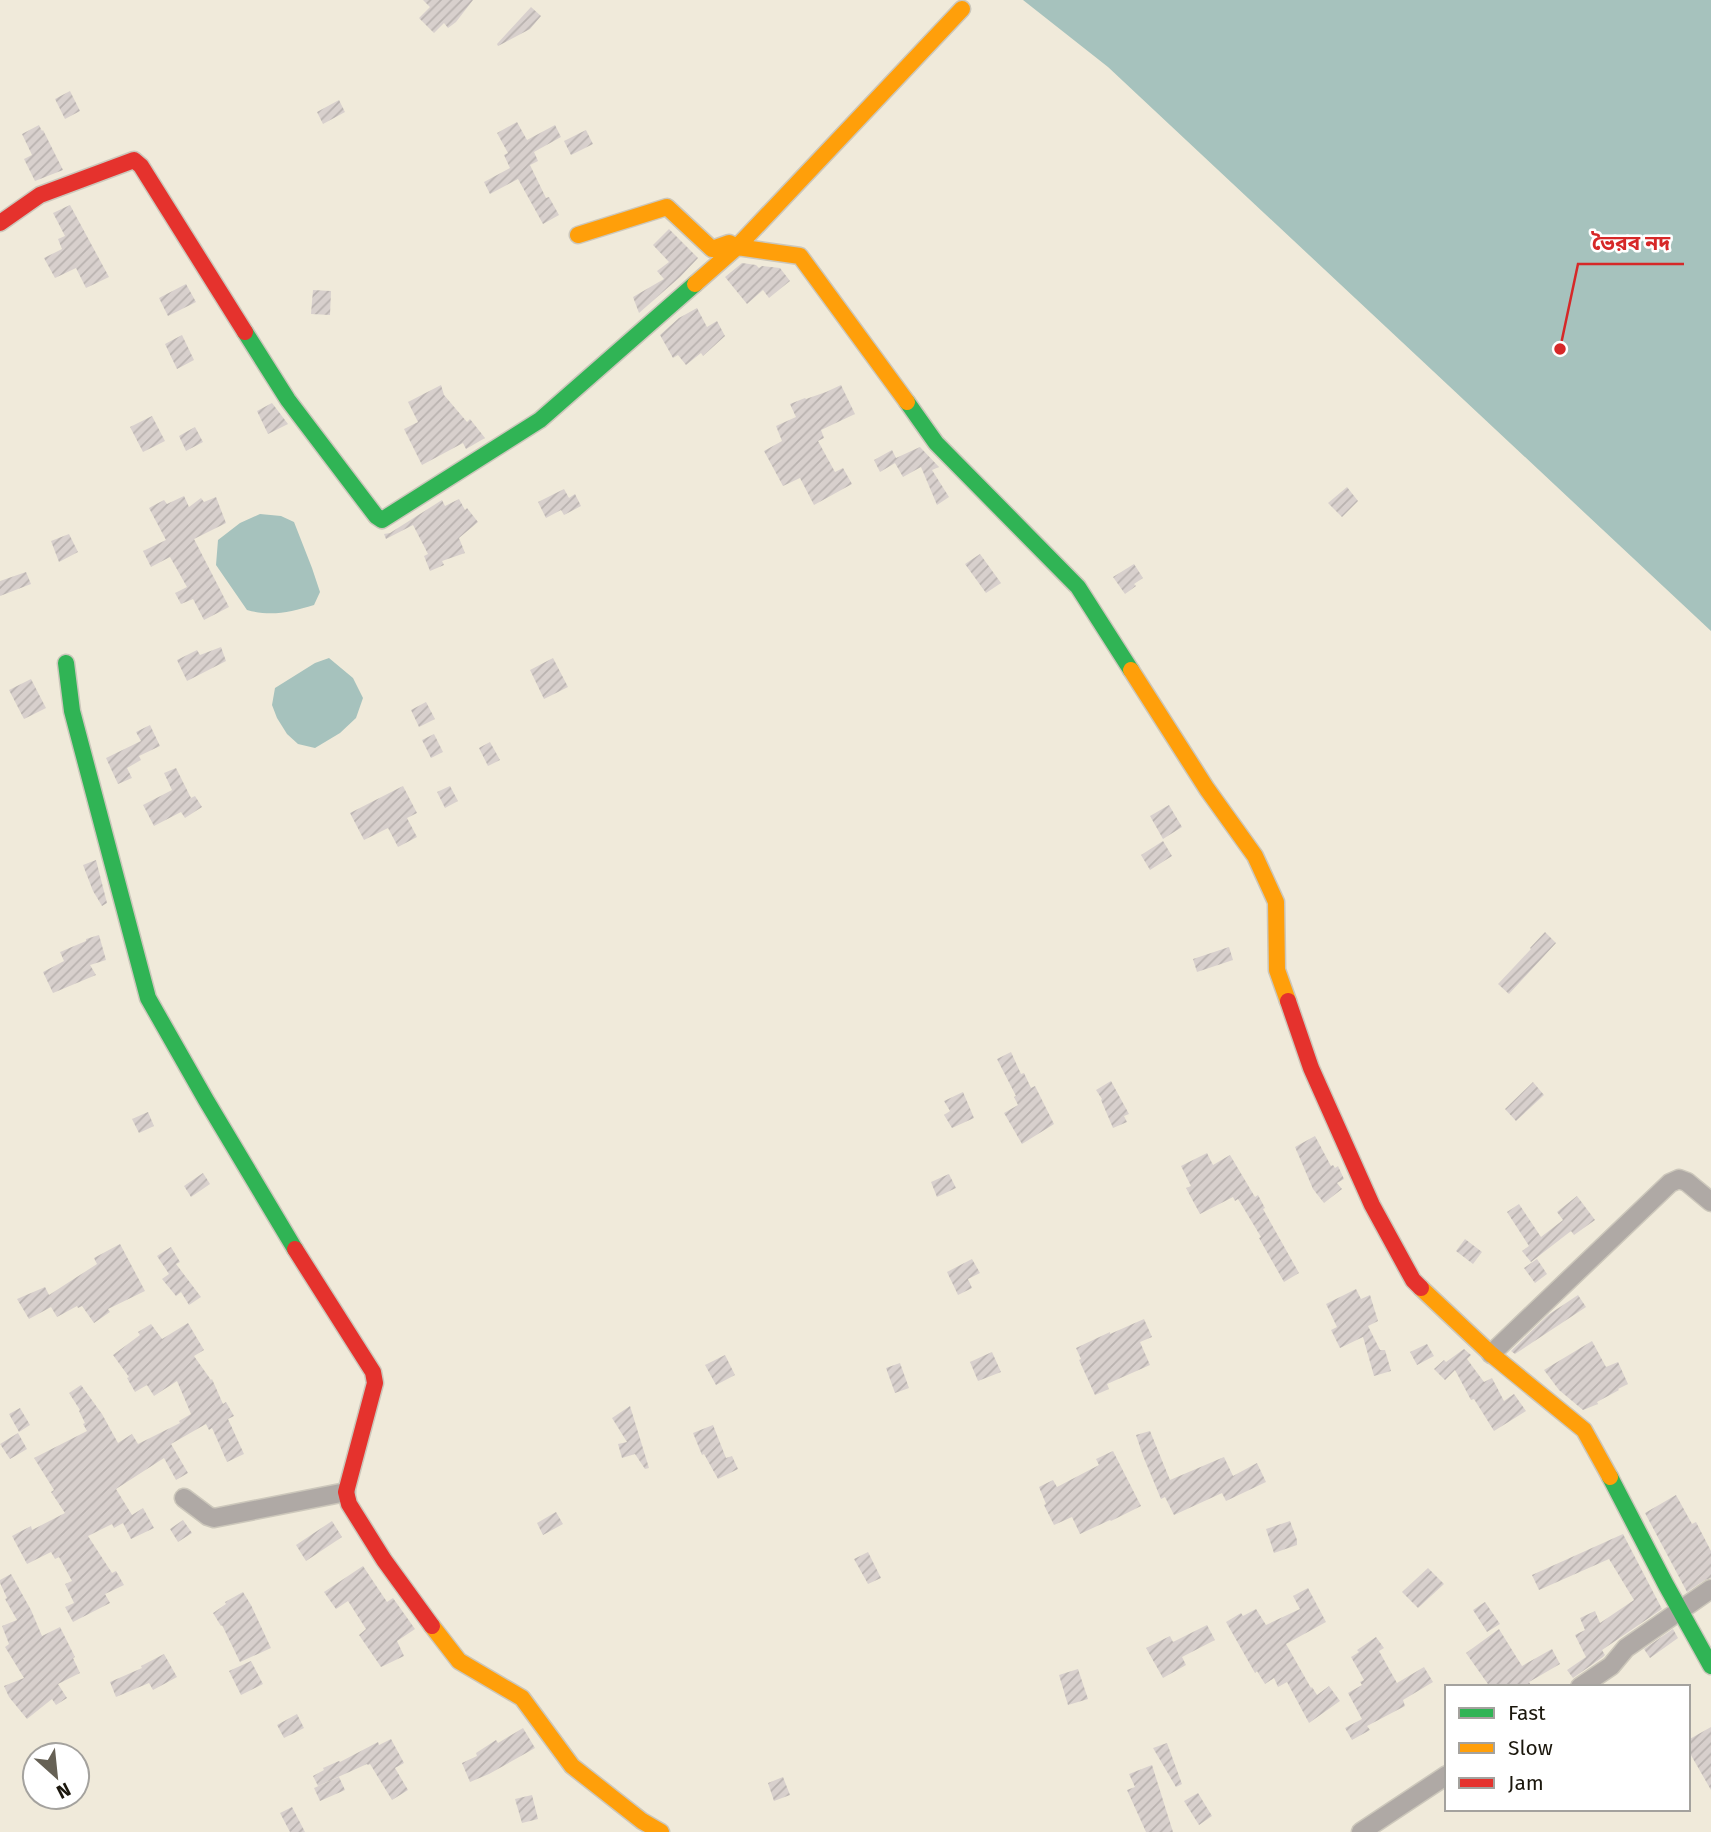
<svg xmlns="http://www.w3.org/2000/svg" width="1711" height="1832" font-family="'Fira Sans','Noto Sans Bengali',sans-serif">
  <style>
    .water { fill: #a6c2bd }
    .building { fill: url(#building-hatch) }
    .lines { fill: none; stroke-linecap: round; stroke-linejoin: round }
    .street-casing { stroke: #ccc7bb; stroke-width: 21 }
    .fast-casing { stroke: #ccc7bb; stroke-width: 19 }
    .slow-casing { stroke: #ccc7bb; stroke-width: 19 }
    .jam-casing { stroke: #ccc7bb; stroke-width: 19 }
    .street { stroke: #afa9a5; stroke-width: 18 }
    .fast { stroke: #30b455; stroke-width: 16 }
    .slow { stroke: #ff9f0a; stroke-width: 16 }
    .jam { stroke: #e5322d; stroke-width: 16 }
    .leader { fill: none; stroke: #d62828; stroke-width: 2.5 }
    .callout-dot { fill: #d62828; stroke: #fff; stroke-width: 2.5 }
    .callout-label { font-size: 21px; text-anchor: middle; font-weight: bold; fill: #d62828; stroke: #fff; stroke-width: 5; stroke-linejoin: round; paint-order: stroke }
  </style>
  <defs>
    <pattern id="building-hatch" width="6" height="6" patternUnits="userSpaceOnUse" patternTransform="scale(1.75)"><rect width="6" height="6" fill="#d8d0cd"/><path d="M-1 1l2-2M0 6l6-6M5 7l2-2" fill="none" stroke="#b9b2af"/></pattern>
  </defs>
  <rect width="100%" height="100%" fill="#f0eada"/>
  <path class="water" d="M1023 0H1711V631L1108 67Z
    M260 514 281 516 294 522 312 568 320 592 314 605C290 612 272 617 247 610L216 565 218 540 240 523Z
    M329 658 353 678 363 698 356 718 340 733 315 748 298 744 287 734 277 718 272 705 275 688 315 663Z"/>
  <path class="building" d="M423 0H473L456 22 448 28 444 23 434 33 419 18 430 7Z
    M531 7 541 16 530 29 498 46 497 44Z
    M70 91 80 111 65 119 55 99Z
    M339 100 345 112 323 124 317 112Z
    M517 122 527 140 555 125 561 137 534 152 538 161 530 165 546 198 549 197 559 215 543 224 518 179 490 194 484 182 510 168 504 155 508 153 497 133Z
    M39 125 42 131 43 130 63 170 35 181 24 159 32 155 22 134Z
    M586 130 593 144 571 155 564 141Z
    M70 205 109 277 86 288 76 268 55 278 44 258 62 249 58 239 65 236 53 213Z
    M669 229 698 258 680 277 639 313 633 297 664 279 657 271 669 262 653 245Z
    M742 263 756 265 759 268 762 266 780 268 790 281 769 298 763 290 747 304 725 277Z
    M186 284 196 302 168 316 159 298Z
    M313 290 331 291 330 315 311 314Z
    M697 308 707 327 717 321 725 336 703 356 701 353 686 365 678 355 673 358 660 335 679 318Z
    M182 335 194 360 177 369 165 344Z
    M441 385 444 395 467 422 470 419 485 438 466 449 463 443 422 465 404 429 418 422 408 402Z
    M841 385 855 414 821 430 824 438 818 441 835 472 843 468 852 484 814 505 800 478 783 486 764 451 782 441 776 426 796 417 790 404 805 398 806 399 826 392Z
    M272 403 288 424 268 434 257 411Z
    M152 416 165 441 143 452 130 427Z
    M195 427 203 442 186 451 179 436Z
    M920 447 939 467 932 470 949 497 937 505 921 467 903 477 895 463 880 472 874 460 892 450 896 458Z
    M1347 487 1358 501 1342 517 1328 503Z
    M564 489 569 498 575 494 581 506 564 515 561 510 546 518 538 502Z
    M184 496 189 507 201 498 204 502 216 497 226 523 194 539 229 607 204 620 193 599 181 604 175 593 187 587 170 557 151 567 143 551 166 540 149 508 164 500 167 504Z
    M459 499 465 510 467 508 478 522 459 538 465 553 442 561 444 565 430 571 424 556 428 554 413 525 386 539 384 534 390 533 442 500 445 506Z
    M69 534 78 552 59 562 51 541Z
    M980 554 1001 583 986 593 965 564Z
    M1134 564 1143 578 1134 584 1136 586 1125 594 1113 577Z
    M26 572 31 584 0 596V581Z
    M221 647 226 661 187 681 177 660 197 650 200 655Z
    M553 658 568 687 544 699 530 670Z
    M31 679 46 708 24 719 9 690Z
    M426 702 435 719 419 727 411 710Z
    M150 725 160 746 139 756 141 760 127 768 132 778 118 784 106 758 141 741 136 732Z
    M434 734 443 752 431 758 422 740Z
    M490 742 500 760 488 766 479 748Z
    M176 768 191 798 195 796 202 807 185 818 181 812 154 826 143 805 172 790 164 773Z
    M403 786 417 813 407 818 417 837 398 847 388 828 364 840 350 813Z
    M450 786 458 801 445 808 437 792Z
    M1169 805 1182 827 1163 839 1150 816Z
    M1163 841 1172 856 1150 870 1141 855Z
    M96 860 107 903 102 906 93 891 83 865Z
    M1545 932 1556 943 1509 994 1498 984 1531 949 1530 948Z
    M99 935 106 960 90 965 96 975 53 993 43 972 64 961 60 952 86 941V939Z
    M1229 947 1233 960 1197 972 1193 959Z
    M1011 1052 1021 1074 1024 1073 1031 1088 1035 1086 1054 1124 1022 1144 1004 1113 1018 1105 1014 1097 1016 1096 997 1059Z
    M1111 1081 1129 1114 1124 1116 1127 1122 1113 1128 1101 1100 1102 1099 1096 1090Z
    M1533 1082 1544 1095 1516 1121 1505 1109Z
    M963 1092 974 1118 952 1128 944 1115 950 1111 944 1101Z
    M148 1112 154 1126 139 1133 132 1119Z
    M1315 1136 1331 1166 1333 1165 1335 1168 1338 1166 1344 1179 1337 1183 1342 1189 1324 1203 1313 1189 1295 1147Z
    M1207 1153 1213 1165 1230 1155 1255 1197 1258 1195 1265 1208 1263 1209 1299 1273 1284 1282 1259 1238 1261 1237 1238 1199 1235 1201 1233 1197 1200 1214 1186 1188 1191 1186 1181 1166Z
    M203 1173 210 1184 191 1197 184 1186Z
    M949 1174 956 1188 937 1197 931 1182Z
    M1577 1196 1595 1220 1574 1235 1571 1231 1531 1262 1522 1251 1529 1246 1507 1212 1519 1204 1541 1237 1563 1220 1557 1212Z
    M1465 1239 1482 1252 1473 1264 1456 1251Z
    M120 1244 145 1291 108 1309 110 1312 94 1323 82 1306 78 1308 77 1306 57 1317 51 1307 29 1319 17 1299 45 1287 49 1295 97 1264 94 1258Z
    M171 1247 180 1262 176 1264 201 1297 189 1305 181 1292 176 1296 162 1279 169 1274 157 1256Z
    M972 1259 980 1273 968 1279 972 1288 958 1295 947 1272Z
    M1537 1259 1547 1274 1535 1283 1524 1268Z
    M1356 1289 1361 1299 1370 1295 1378 1321 1368 1326 1380 1350H1385L1391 1371 1374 1376 1363 1337 1340 1348 1331 1330 1337 1327 1326 1304Z
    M1578 1295 1586 1307 1515 1354 1511 1351 1548 1315Z
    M1144 1319 1152 1337 1140 1342 1150 1365 1107 1384 1109 1389 1095 1395 1079 1360 1081 1359 1076 1348 1110 1332V1334Z
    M188 1323 204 1350 194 1356 211 1380 212 1379 223 1404 226 1402 234 1416 228 1419 244 1454 227 1462 212 1428 209 1430 206 1424 171 1444 188 1473 176 1480 164 1458 116 1489 132 1515 143 1508 154 1528 131 1539 123 1523 114 1528 112 1524 88 1536 112 1573 116 1571 124 1585 105 1594 110 1603 73 1622 65 1607 74 1603 65 1584 72 1581 59 1557 55 1559 51 1552 27 1564 12 1536 31 1526 32 1530 65 1513 51 1492 54 1490 34 1458 87 1431 83 1424 85 1423 79 1411 80 1410 69 1393 81 1385 102 1414 118 1443 132 1434 138 1444 180 1423 179 1421 191 1414 177 1381 154 1396 147 1385 135 1392 127 1378 129 1377 113 1355 140 1335 138 1332 151 1324 162 1339Z
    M1592 1341 1606 1367 1618 1362 1628 1384 1618 1389 1619 1390 1597 1402 1598 1404 1583 1410 1559 1390 1544 1370Z
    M1427 1344 1434 1356 1417 1365 1410 1352Z
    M1464 1349 1471 1355 1467 1359 1484 1382 1492 1378 1504 1401 1514 1394 1526 1411 1494 1431 1474 1399 1471 1400 1455 1370 1445 1380 1434 1369 1444 1360 1446 1362Z
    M992 1352 1001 1372 978 1381 970 1362Z
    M725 1355 735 1375 716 1385 705 1365Z
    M900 1363 909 1388 895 1393 886 1368Z
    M630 1406 649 1468 645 1469 635 1454 622 1458 618 1444 627 1442 612 1418Z
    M20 1408 30 1425 19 1432 9 1414Z
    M713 1425 726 1458 732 1456 738 1469 718 1479 704 1454 702 1455 693 1433Z
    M1150 1431 1170 1480 1224 1457 1233 1476 1257 1463 1266 1482 1226 1501 1222 1493 1174 1515 1165 1497 1161 1499 1143 1456 1136 1435Z
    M18 1433 27 1449 10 1459 0 1444Z
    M1113 1451 1141 1506 1111 1521 1110 1520 1080 1534 1072 1517 1054 1525 1044 1505 1046 1504 1039 1487 1053 1480 1057 1487 1099 1465 1096 1459Z
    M1676 1495 1692 1524 1696 1522 1711 1551V1578L1705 1580 1687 1592 1645 1513Z
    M556 1512 563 1524 543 1535 537 1523Z
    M183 1520 192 1533 178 1542 170 1529Z
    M332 1521 342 1537 306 1561 296 1545Z
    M1290 1521 1297 1540V1545L1274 1553 1266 1529Z
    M1623 1534 1662 1609 1602 1650 1605 1655 1603 1657 1573 1678 1567 1670 1586 1657 1575 1635 1585 1630 1580 1618 1595 1611 1600 1623 1634 1600 1609 1559 1539 1590 1532 1575Z
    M868 1552 881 1578 868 1584 854 1559Z
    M363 1566 387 1602 393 1598 415 1629 397 1641 404 1656 381 1667 359 1635 366 1629 348 1601 336 1609 324 1592Z
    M1428 1568 1444 1584 1418 1608 1402 1592Z
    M11 1574 31 1610 42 1636 60 1627 75 1657 73 1658 80 1673 58 1684 67 1698 56 1705 52 1699 27 1719 9 1697 4 1686 24 1678 5 1647 9 1644 2 1626 17 1620 5 1599 7 1598 0 1583V1580Z
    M1308 1588 1326 1622 1286 1644 1311 1688 1312 1687 1317 1695 1329 1686 1340 1701 1309 1723 1287 1682 1278 1687 1274 1678 1265 1684 1257 1671 1255 1673 1226 1622 1241 1613 1243 1616 1256 1609 1266 1625 1300 1609 1293 1596Z
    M243 1592 251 1605 271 1648 240 1662 222 1625 221 1626 213 1613 226 1604 225 1602Z
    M1485 1602 1500 1624 1487 1632 1473 1610Z
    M1207 1625 1215 1640 1182 1657 1186 1665 1163 1678 1146 1648 1170 1636 1173 1642Z
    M1499 1629 1522 1666 1552 1649 1560 1664 1529 1682 1532 1687H1490L1466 1653Z
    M1673 1629 1678 1638 1650 1658 1644 1649Z
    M1376 1637 1384 1648 1379 1651 1397 1683 1424 1667 1433 1682 1403 1700 1405 1706 1367 1726 1370 1730 1352 1740 1345 1728 1362 1719 1348 1693 1362 1685 1360 1682 1364 1680 1351 1657 1359 1652 1357 1650Z
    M164 1654 177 1677 153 1690 149 1683 116 1697 110 1682 142 1668 141 1666Z
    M251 1661 263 1684 241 1695 229 1671Z
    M1078 1669 1088 1699 1068 1705 1059 1675Z
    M297 1714 304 1728 284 1738 277 1725Z
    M1711 1727V1790L1688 1750V1740Z
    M523 1728 535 1748 489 1774 470 1782 462 1763 477 1756 476 1753 496 1740 498 1743Z
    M391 1739 404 1763 395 1768 408 1790 392 1800 370 1764 368 1765 367 1764 318 1786 313 1776 324 1770 323 1768 339 1761 340 1762 378 1742 379 1745Z
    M1167 1743 1182 1784 1176 1787 1153 1748Z
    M1152 1765 1173 1832H1146L1127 1790 1135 1787 1129 1774Z
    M339 1777 345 1790 320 1801 314 1788Z
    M783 1777 790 1795 774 1801 768 1783Z
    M1198 1793 1212 1816 1199 1825 1184 1801Z
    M532 1795 538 1819 522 1823 515 1799Z
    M292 1807 305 1832H290L280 1813Z"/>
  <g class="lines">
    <g class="street-casing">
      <path id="street" d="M1491 1354 1670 1183 1679 1179 1687 1182 1711 1202
        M184 1498 208 1516 214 1518 346 1492
        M1580 1687 1611 1666 1626 1648 1711 1589
        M1361 1832 1447 1775"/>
    </g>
    <g class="fast-casing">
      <path id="fast" d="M245 332 288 400 376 516 382 520 540 420 695 284
        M907 402 936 443 1078 587 1131 670
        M66 663 72 711 148 998 206 1100 295 1249
        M1610 1477 1666 1585 1711 1666"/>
    </g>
    <g class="slow-casing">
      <path id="slow" d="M578 235 667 207 712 249 729 243 737 247 800 256 907 402
        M695 284 737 247 962 9
        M1131 670 1207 789 1255 856 1276 902 1277 970 1288 1001
        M1421 1288 1491 1354 1584 1430 1610 1477
        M432 1626 459 1661 522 1698 572 1766 642 1821 661 1832"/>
    </g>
    <g class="jam-casing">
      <path id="jam" d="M0 223 40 195 134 160 141 166 245 332
        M1288 1001 1311 1068 1372 1205 1413 1280 1421 1288
        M295 1249 373 1372 375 1383 346 1492 349 1504 384 1560 432 1626"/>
    </g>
    <use href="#street" class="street"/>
    <use href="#fast" class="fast"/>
    <use href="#slow" class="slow"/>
    <use href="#jam" class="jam"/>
  </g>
  <path class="leader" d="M1560 349L1578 264H1684"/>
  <circle class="callout-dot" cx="1560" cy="349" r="7"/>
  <g class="callout-label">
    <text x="1631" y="250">ভৈরব নদ</text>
  </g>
  <rect x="1445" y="1685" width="245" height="126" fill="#ffffff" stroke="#a4a29e" stroke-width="2"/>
  <rect x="1459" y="1708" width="35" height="10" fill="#30b455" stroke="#a4a29e" stroke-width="2"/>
  <text x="1508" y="1720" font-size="21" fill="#1b170d">Fast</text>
  <rect x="1459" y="1743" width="35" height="10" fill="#ff9f0a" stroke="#a4a29e" stroke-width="2"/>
  <text x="1508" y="1755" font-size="21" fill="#1b170d">Slow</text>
  <rect x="1459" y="1778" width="35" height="10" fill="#e5322d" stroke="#a4a29e" stroke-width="2"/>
  <text x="1508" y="1790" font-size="21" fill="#1b170d">Jam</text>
  <g transform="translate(56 1776) rotate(153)"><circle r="33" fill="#ffffff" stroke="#a4a29e" stroke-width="2"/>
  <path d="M0-5L12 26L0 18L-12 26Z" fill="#666155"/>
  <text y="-10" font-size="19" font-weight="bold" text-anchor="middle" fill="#1b170d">N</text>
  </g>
</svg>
